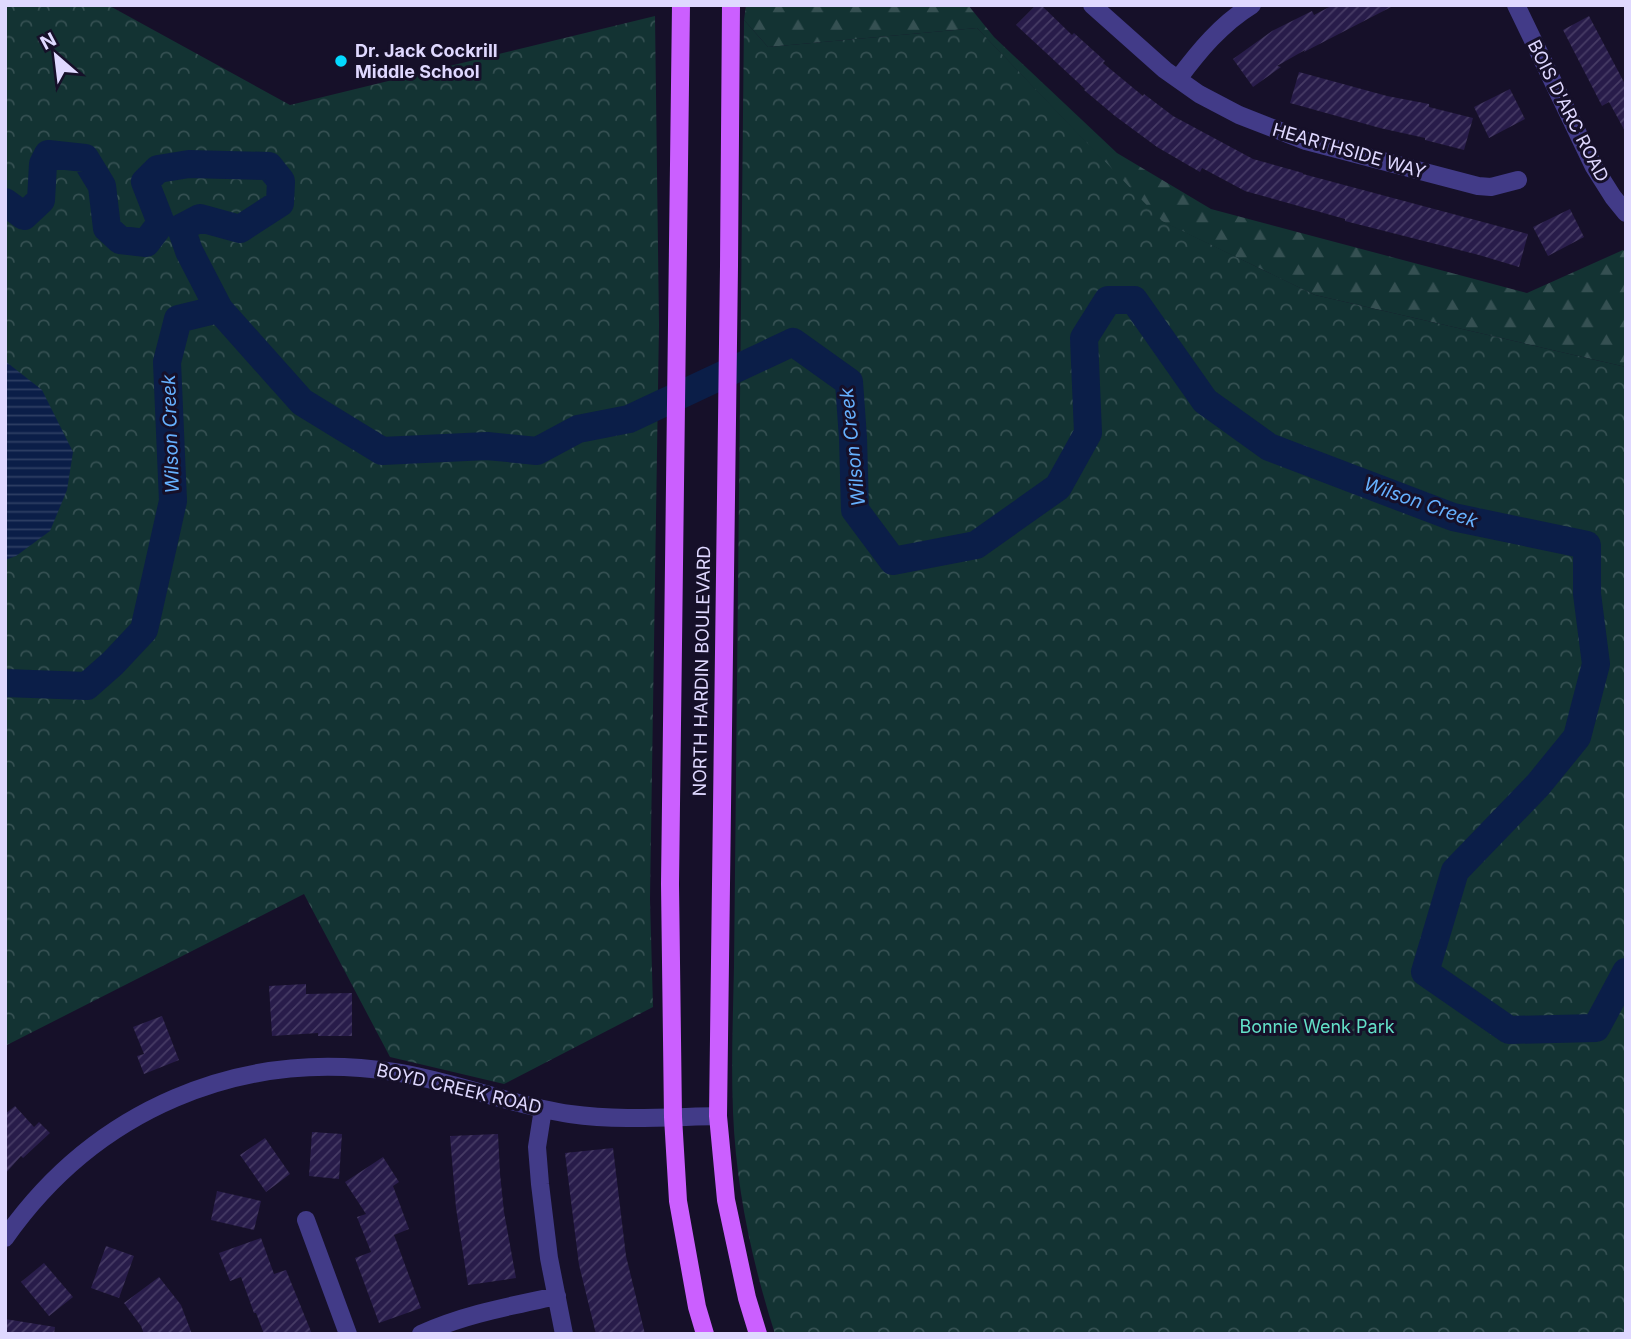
<svg xmlns="http://www.w3.org/2000/svg" width="1631" height="1339" font-family="Inter,sans-serif">
  <style>
    .forest { fill: url(#forest-firs) }
    .park { fill: url(#park-crowns) }
    .water { fill: url(#water-rules) }
    .lines { fill: none; stroke-linecap: round; stroke-linejoin: round }
    .river { stroke: #0b1e48; stroke-width: 28 }
    .building { fill: url(#building-hatch) }
    .minor { stroke: #423b88; stroke-width: 18 }
    .major { stroke: #cb5fff; stroke-width: 18 }
    .poi-dot { fill: #04d9ff; stroke: #161029; stroke-width: 2.5 }
    .labels { text-anchor: middle; stroke-width: 6; stroke-linejoin: round; paint-order: stroke }
    .poi-label { font-size: 18px; font-weight: bold; fill: #dfd8ff; stroke: #161029; text-anchor: start }
    .street-label { font-size: 18px; fill: #dfd8ff; stroke: #161029 }
    .park-label { font-size: 18px; fill: #63e1c8; stroke: #161029 }
    .water-label { font-size: 19px; font-style: italic; fill: #66b1ff; stroke: #161029 }
  </style>
  <defs>
    <pattern id="forest-firs" width="22" height="20" patternUnits="userSpaceOnUse" patternTransform="scale(1.75)"><rect width="22" height="20" fill="#133333"/><path d="M5 1l3.5 6h-7zM16 11l3.5 6h-7z" fill="#355052"/></pattern>
    <pattern id="park-crowns" width="20" height="18" patternUnits="userSpaceOnUse" patternTransform="scale(1.75)"><rect width="20" height="18" fill="#133333"/><path d="M2 6a3 3 0 1 1 6 0M12 15a3 3 0 1 1 6 0" fill="none" stroke="#355052"/></pattern>
    <pattern id="water-rules" width="6" height="5" patternUnits="userSpaceOnUse" patternTransform="scale(1.75)"><rect width="6" height="5" fill="#0b1e48"/><path d="M0 2.5h6" fill="none" stroke="#2e3e63"/></pattern>
    <pattern id="building-hatch" width="6" height="6" patternUnits="userSpaceOnUse" patternTransform="scale(1.75)"><rect width="6" height="6" fill="#281c4a"/><path d="M-1 1l2-2M0 6l6-6M5 7l2-2" fill="none" stroke="#473c65"/></pattern>
  </defs>
  <rect width="100%" height="100%" fill="#161029"/>
  <path class="forest" d="M746 5H968L994 37 1117 153 1211 209 1527 293 1623 250 1626 253V367L1315 295 1161 221 977 28 768 47 744 20Z"/>
  <path class="park" d="M5 5H108L290 105 655 16 659 325 650 899 653 1007 504 1084 390 1057 304 894 5 1046Z
    M744 20 768 47 977 28 1162 221 1315 295 1626 367V1334H775C752 1262 736 1188 733 1112 731 1064 733 1015 734 967Z"/>
  <path class="water" d="M5 361 42 390 73 452 67 490 50 531 16 556 5 560Z"/>
  <g class="lines">
    <path class="river" d="M5 202 24 216 41 200 43 164 48 154 85 158 102 186 107 228 120 240 146 243 161 223 145 182 158 169 189 164 269 166 281 181 280 203 240 229 200 218 181 228 189 251 219 309
      M5 683 87 686 113 663 144 630 173 501 167 362 178 319 219 309 302 402 382 451 487 446 537 451 578 429 629 419 793 342 849 382 853 438 855 510 893 561 976 545 1058 487 1088 433 1084 338 1108 300H1134L1205 401 1269 447 1453 517 1587 545V594L1596 664 1577 737 1538 785 1455 871 1425 972 1509 1030 1596 1028 1626 972"/>
  </g>
  <path class="building" d="M1036 5H1041L1072 35 1074 33 1105 61 1103 63 1143 96 1144 94 1173 116 1253 159 1303 173V174L1528 234 1519 267 1479 255 1345 221V219L1245 191 1202 168 1200 172 1157 147 1115 116 1084 90 1085 89 1016 25Z
    M1333 5H1395L1304 52 1305 50 1277 66 1281 67 1253 87 1233 59 1272 31 1312 11 1314 15Z
    M1589 16 1626 86V133L1609 102 1602 106 1563 30Z
    M1299 72 1387 96 1429 104V107L1473 118 1464 150 1425 140V138L1380 128 1290 103Z
    M1510 89 1525 119 1489 138 1474 107Z
    M1570 209 1584 237 1548 256 1533 227Z
    M306 984V994L352 993V1036H318V1033L272 1036 269 986Z
    M162 1016 179 1060 144 1074 137 1056 144 1054 133 1027Z
    M15 1106 34 1127 39 1122 50 1133 23 1158 21 1156 5 1174V1114Z
    M312 1132 342 1134 339 1179 309 1176Z
    M498 1134 500 1174 504 1212 516 1278 468 1285 456 1208 450 1136Z
    M265 1138 290 1174 266 1192 240 1155Z
    M613 1148 626 1256 645 1334H596L579 1265 565 1153Z
    M383 1157 399 1182 393 1186 409 1229 394 1235 421 1308 379 1323 355 1258 371 1252 357 1217 366 1214 345 1182Z
    M217 1191 261 1201 254 1230 211 1220Z
    M261 1238 274 1274 286 1270 312 1334H264L256 1313H254L241 1277 230 1281 219 1253Z
    M106 1246 134 1256 119 1298 91 1288Z
    M44 1263 73 1297 49 1316 21 1282Z
    M159 1277 181 1305 192 1334H144L141 1326 124 1303Z
    M5 1319 55 1327 54 1334H5Z"/>
  <g class="lines">
    <path class="minor" d="M1092 5 1165 70 1199 94 1239 115 1306 141 1478 186 1491 187 1518 180
      M1516 5 1594 167 1613 197 1626 213
      M1178 79C1199 51 1221 24 1252 5
      M543 1109 537 1147 540 1184 549 1258 564 1334
      M306 1220 348 1334
      M5 1238C95 1110 239 1048 394 1072 453 1081 510 1105 570 1114 619 1121 668 1117 718 1116
      M421 1334C465 1314 511 1306 557 1296"/>
    <path class="major" d="M681 5 670 884 673 1117 678 1201 697 1307 705 1334
      M731 5 729 266 718 1116 726 1200 747 1298 758 1334"/>
  </g>
  <circle class="poi-dot" cx="341" cy="61" r="7"/>
  <g class="labels">
    <g class="poi-label">
      <text x="355" y="57">Dr. Jack Cockrill<tspan x="355" dy="21">Middle School</tspan></text>
    </g>
    <g class="street-label">
      <text transform="translate(1568 111) rotate(63)" y="6">BOIS D'ARC ROAD</text>
      <text transform="translate(1349 151) rotate(16)" y="6">HEARTHSIDE WAY</text>
      <text transform="translate(702 671) rotate(-89)" y="6">NORTH HARDIN BOULEVARD</text>
      <text transform="translate(459 1089) rotate(13)" y="6">BOYD CREEK ROAD</text>
    </g>
    <g class="park-label">
      <text x="1317" y="1033">Bonnie Wenk Park</text>
    </g>
    <g class="water-label">
      <text transform="translate(170 434) rotate(-92)" y="7">Wilson Creek</text>
      <text transform="translate(852 447) rotate(-96)" y="7">Wilson Creek</text>
      <text transform="translate(1421 502) rotate(19)" y="7">Wilson Creek</text>
    </g>
  </g>
  <rect width="1631" height="1339" fill="none" stroke="#dfd8ff" stroke-width="14"/>
  <g transform="translate(56 56) rotate(332)" stroke="#161029" stroke-width="5" paint-order="stroke">
  <path d="M0-5L12 26L0 18L-12 26Z" fill="#dfd8ff"/>
  <text y="-10" font-size="19" font-weight="bold" text-anchor="middle" fill="#dfd8ff">N</text>
  </g>
</svg>
